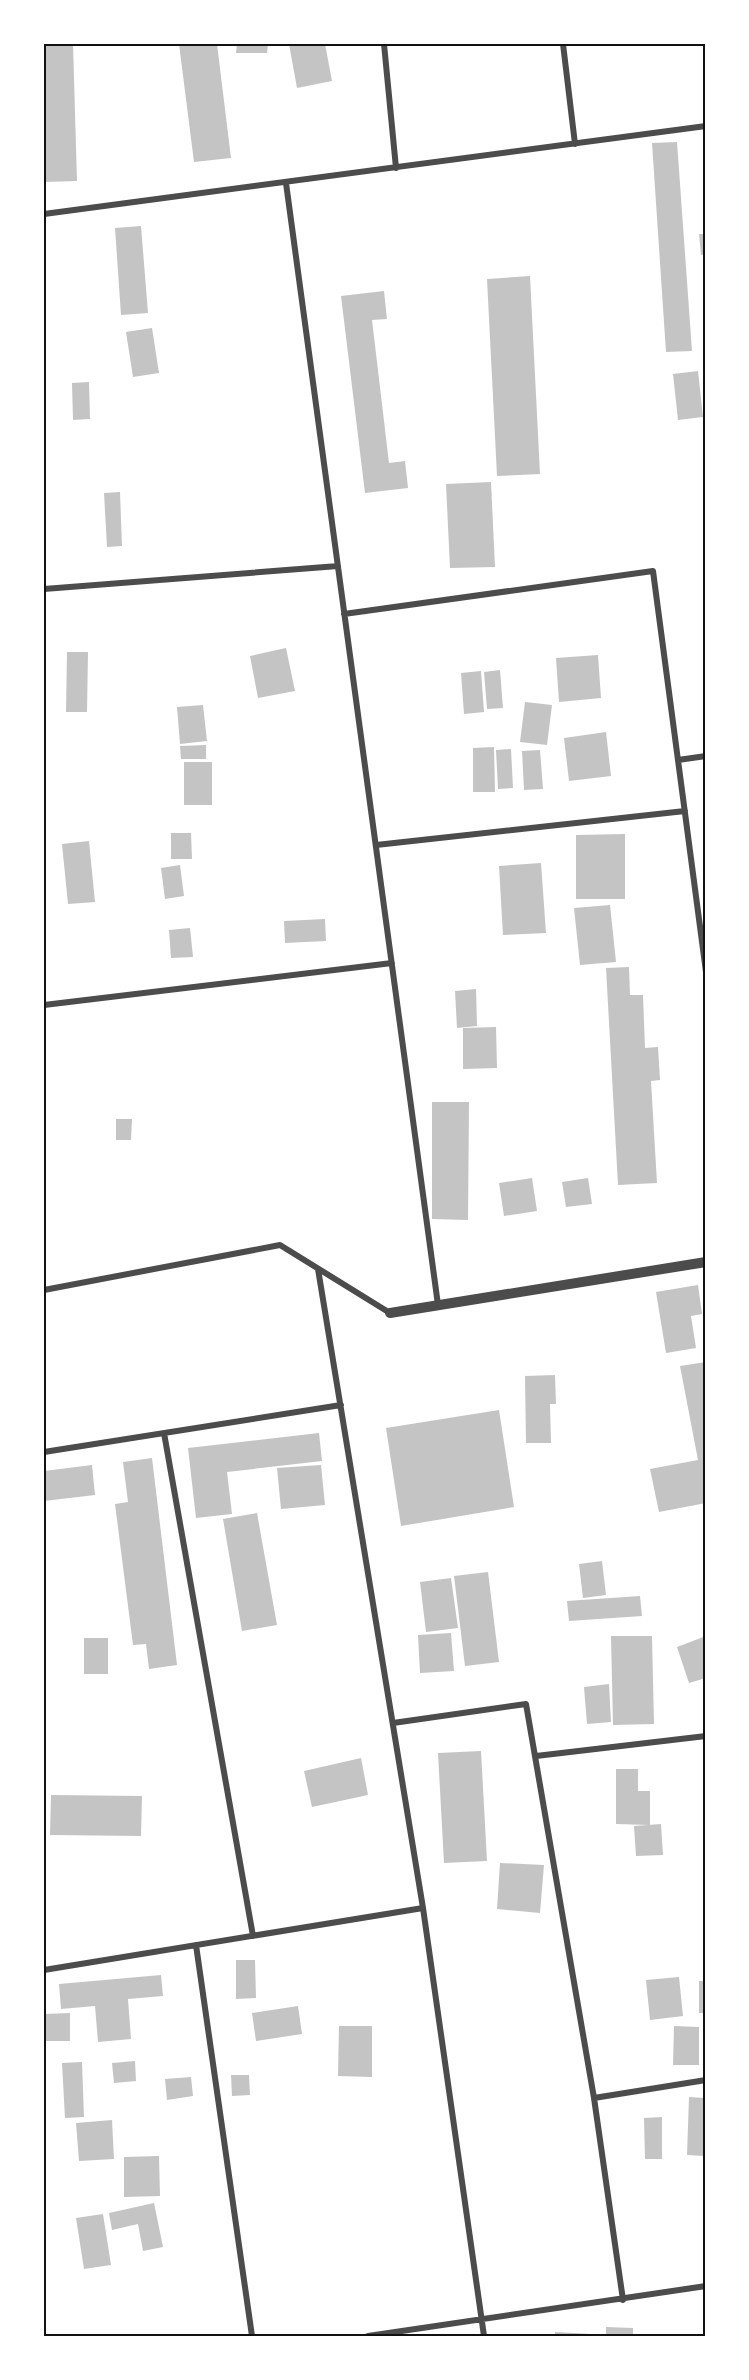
<svg xmlns="http://www.w3.org/2000/svg" width="749" height="2380" font-family="'Sofia Sans Condensed',sans-serif">
  <style>
    .building { fill: #c4c4c4 }
    .lines { fill: none; stroke-linecap: round; stroke-linejoin: round }
    .minor { stroke: #4c4c4c; stroke-width: 6 }
    .tertiary { stroke: #4c4c4c; stroke-width: 10 }
    .neatline { fill: none; stroke: #111; stroke-width: 2 }
  </style>
  <rect width="100%" height="100%" fill="#fff"/>
  <path class="building" d="M44 44H73L77 181 44 182Z
    M179 44H217L231 158 194 162Z
    M237 44H268L267 53H236Z
    M289 44H325L332 81 297 88Z
    M677 142 692 351 666 352 652 143Z
    M141 226 148 313 121 315 115 228Z
    M699 234H706V254L701 255Z
    M530 276 540 474 497 476 487 279Z
    M384 291 387 319 372 320 389 463 405 461 408 488 365 493 341 296Z
    M152 328 159 373 133 377 126 332Z
    M698 371 703 417 678 420 673 374Z
    M89 382 90 419 73 420 72 383Z
    M491 482 495 567 450 568 446 484Z
    M120 492 122 546 107 547 104 493Z
    M286 648 295 691 258 698 250 656Z
    M67 652H88L87 712H66Z
    M598 655 601 698 559 702 556 658Z
    M500 670 503 708 487 709 484 672Z
    M481 671 484 712 464 714 461 673Z
    M525 702 552 705 547 745 520 742Z
    M203 705 207 741 180 744 177 707Z
    M606 732 611 776 569 781 564 738Z
    M206 745V759H181L180 746Z
    M494 747 495 792H473V748Z
    M511 749 513 788 498 789 496 750Z
    M540 750 543 789 524 790 522 751Z
    M184 762H212V805H184Z
    M171 833H191L192 859H171Z
    M625 834V899H576V835Z
    M89 841 95 902 68 904 62 844Z
    M541 863 546 933 503 935 499 866Z
    M180 865 184 896 165 899 161 868Z
    M610 905 616 962 580 965 574 908Z
    M325 919 326 941 285 943 284 921Z
    M190 928 193 957 171 958 169 930Z
    M629 967 630 995H643L645 1048 658 1047 660 1080 651 1081 657 1183 618 1185 606 968Z
    M476 989 477 1026 457 1028 455 991Z
    M496 1027 497 1068 463 1069V1028Z
    M432 1102H469L468 1220 432 1219Z
    M116 1119H132L131 1140H116Z
    M532 1178 537 1211 504 1216 499 1183Z
    M588 1178 592 1204 566 1207 562 1182Z
    M698 1285 702 1314 691 1316 696 1348 666 1353 656 1292Z
    M706 1362V1503L659 1512 650 1469 698 1460 680 1366Z
    M555 1375 556 1404H550L551 1443H526L525 1376Z
    M499 1410 514 1507 401 1526 386 1428Z
    M319 1433 322 1461 227 1472 232 1514 196 1518 188 1448Z
    M152 1458 177 1665 149 1669 146 1644 133 1645 115 1504 128 1502 123 1462Z
    M92 1465 95 1495 44 1501V1471Z
    M321 1465 325 1505 281 1509 277 1468Z
    M257 1513 277 1625 242 1631 223 1519Z
    M602 1561 606 1595 583 1598 579 1564Z
    M488 1572 499 1662 465 1666 454 1576Z
    M451 1578 458 1628 426 1632 420 1582Z
    M640 1596 642 1616 569 1621 567 1601Z
    M451 1633 454 1671 420 1673 418 1635Z
    M611 1636H652L654 1724 613 1725Z
    M706 1636V1678L689 1683 677 1647Z
    M84 1638H108V1674H84Z
    M609 1684 611 1722 587 1724 584 1687Z
    M481 1751 487 1861 444 1863 438 1753Z
    M361 1758 368 1795 312 1807 304 1771Z
    M616 1769H638V1791H650V1825L616 1824Z
    M51 1795 142 1796 141 1836 50 1835Z
    M661 1824 663 1855 636 1856 634 1826Z
    M500 1863 544 1865 540 1913 497 1909Z
    M236 1960H255L256 1998 236 1999Z
    M161 1975 163 1996 128 1999 131 2039 98 2042 95 2006 61 2009 59 1984Z
    M679 1977 683 2016 650 2020 646 1980Z
    M699 1981H706V2013H699Z
    M298 2006 302 2034 256 2041 252 2013Z
    M70 2013V2041H44V2014Z
    M339 2026H372V2077L338 2076Z
    M674 2026 699 2027V2065H673Z
    M135 2061 136 2081 114 2083 112 2063Z
    M82 2062 84 2117 65 2118 62 2063Z
    M231 2075H249L250 2095 232 2096Z
    M191 2077 193 2096 167 2100 165 2079Z
    M689 2097 705 2098 704 2156 687 2155Z
    M662 2117V2159H645L644 2118Z
    M112 2120 114 2159 79 2161 76 2123Z
    M159 2156 160 2196 124 2197V2157Z
    M154 2203 163 2247 143 2251 138 2224 112 2230 109 2213Z
    M103 2214 111 2265 84 2269 76 2218Z
    M606 2327 633 2328V2336H606Z
    M555 2332 592 2334V2336H555Z"/>
  <g class="lines">
    <path class="minor" d="M384 44 396 168
      M563 44 575 144
      M286 183 438 1305
      M44 214 706 126
      M44 589 338 566
      M344 614 653 571 706 972
      M678 760 706 756
      M376 845 685 811
      M44 1005 392 963
      M318 1269 423 1908 484 2336
      M44 1290 280 1245 390 1313
      M164 1433 253 1936
      M44 1452 341 1405
      M393 1723 526 1704 594 2098 623 2300
      M536 1756 706 1736
      M196 1945 252 2336
      M44 1970 423 1908
      M594 2098 706 2080
      M368 2336 706 2286"/>
    <path class="tertiary" d="M390 1313 706 1262"/>
  </g>
  <rect width="749" height="2380" fill="none" stroke="#ffffff" stroke-width="90"/>
  <rect x="45" y="45" width="659" height="2290" class="neatline"/>
</svg>
